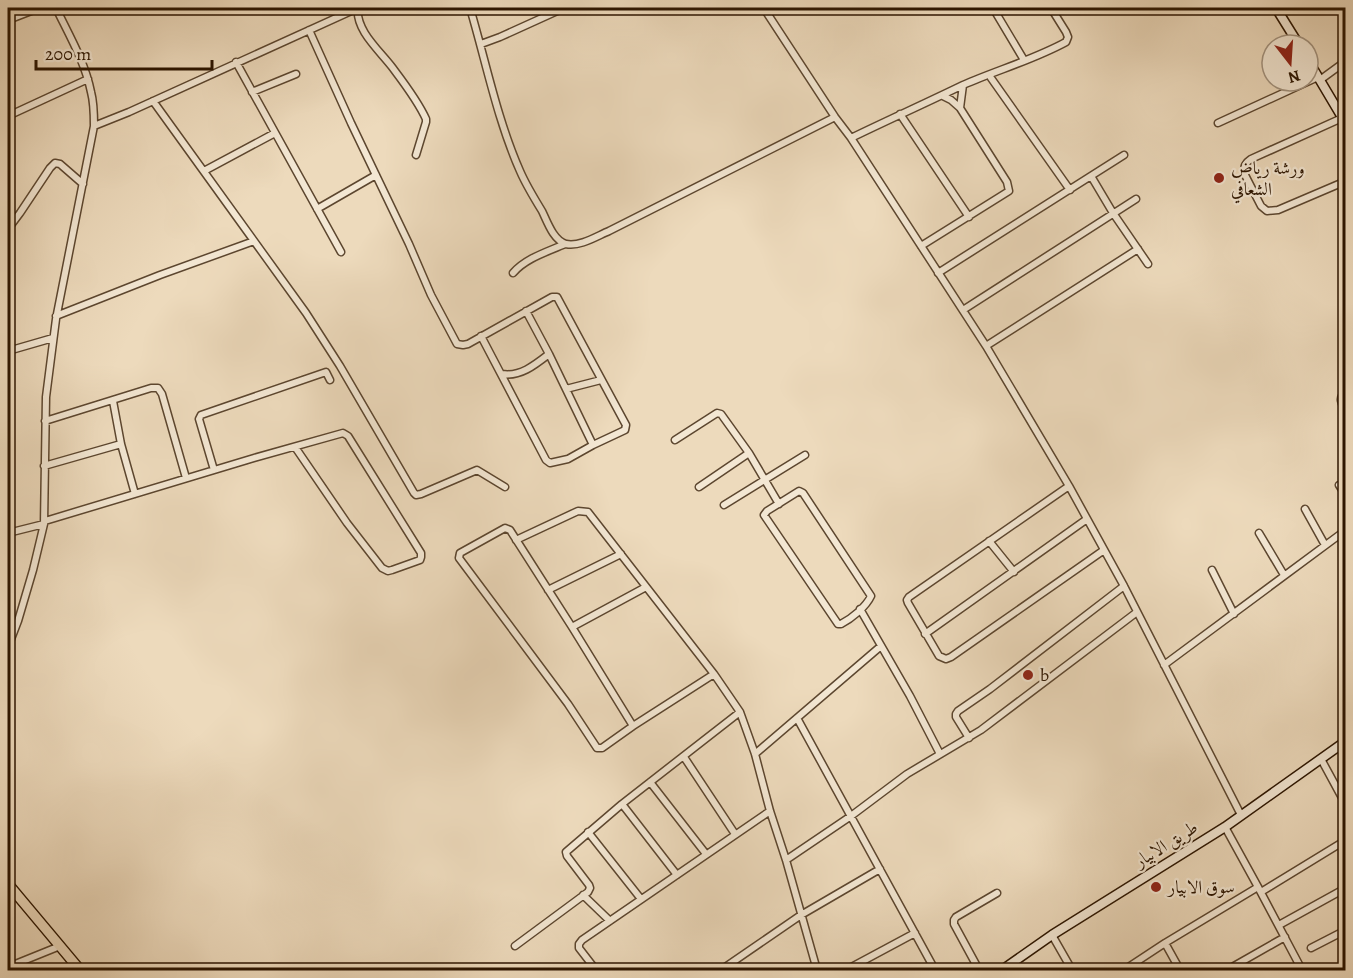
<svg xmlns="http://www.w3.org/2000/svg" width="1353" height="978" font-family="Alegreya,Amiri,serif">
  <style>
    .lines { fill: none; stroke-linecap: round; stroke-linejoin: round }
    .street-casing { stroke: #5c462f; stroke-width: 9 }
    .secondary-casing { stroke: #2c1500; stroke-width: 11 }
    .primary-casing { stroke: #2c1500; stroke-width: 12 }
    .street { stroke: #f3e7d3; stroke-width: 6 }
    .secondary { stroke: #f3e7d3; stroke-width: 8 }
    .primary { stroke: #eddabc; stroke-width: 9 }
    .poi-dot { fill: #8f2418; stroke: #f3e7d3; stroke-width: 2 }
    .labels { text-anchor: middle; stroke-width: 4.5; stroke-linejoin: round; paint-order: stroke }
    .poi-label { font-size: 18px; fill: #2c1500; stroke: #f3e7d3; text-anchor: start }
    .street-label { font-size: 18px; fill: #2c1500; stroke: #f3e7d3 }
  </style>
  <rect width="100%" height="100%" fill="#eddabc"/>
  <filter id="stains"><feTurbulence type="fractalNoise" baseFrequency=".00333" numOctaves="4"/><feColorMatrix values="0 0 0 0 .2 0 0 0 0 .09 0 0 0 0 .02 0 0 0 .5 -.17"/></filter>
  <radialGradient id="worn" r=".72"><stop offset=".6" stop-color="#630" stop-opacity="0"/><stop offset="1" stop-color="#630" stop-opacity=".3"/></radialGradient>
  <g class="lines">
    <g class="street-casing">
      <path id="street" d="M358 8C355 30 380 51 392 67 404 83 418 101 426 119V122L416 155
        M470 8C486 62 497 119 520 171 526 185 534 198 542 211 547 221 553 240 566 244 580 247 597 236 609 231L835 117
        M762 8 765 10 835 117 851 138 986 346 1069 486 1124 586 1241 815
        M993 8 1024 60
        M8 20 39 8
        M309 30 351 123 409 244 431 295 457 344 463 345 468 344 552 297H557L626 425 625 430 593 445 568 459 550 463 546 460 481 336
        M481 44 500 37 564 8
        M236 62 341 252
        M991 78 1070 190
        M1320 80 1346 61
        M252 92 296 74
        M153 101 306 313 340 366 414 493 416 495 421 494 477 470 505 487
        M960 108 963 85
        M900 114 969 217
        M8 116 88 79
        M1342 118 1251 159C1245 163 1244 166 1244 173L1261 206 1267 211 1278 210 1346 181
        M1218 123 1318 77
        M94 126 129 112 358 8
        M851 138C888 120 926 103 963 85 997 70 1033 60 1066 42L1068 37 1066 32 1051 8
        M204 171 275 133
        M1091 176 1113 213 1148 264
        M317 209 376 175
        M8 229 20 213 50 168 55 163 60 164 83 184
        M921 246 1009 191 1007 182 960 108 951 100 943 96
        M513 273C526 258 547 252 565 244
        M938 273 1124 155
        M963 310 1136 199
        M526 311 549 354 593 445
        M56 316 160 275 254 241
        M986 346 1138 249
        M8 351 53 338
        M502 374C520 377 535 365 549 354
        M566 389 601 380
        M1346 391C1337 398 1342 404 1346 412
        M113 401 121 444 135 494
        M45 421 151 388H158L162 394 186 478
        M675 440 717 413 721 414 749 453 779 504
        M44 466 121 444
        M214 470 199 419 201 415 326 372 330 380
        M1339 485 1346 496
        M1069 486 909 597 907 600 908 603 939 656 946 659 951 657 1104 550
        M699 487 749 453
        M799 491 803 493 871 596C866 607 851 619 841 624H838L764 515 767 511Z
        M724 505 805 455
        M1305 509 1325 545
        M45 521 254 458 343 433 348 436 421 553V557L420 560 392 570 388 571 382 568 347 523 295 447
        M8 533 44 524
        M1259 533 1284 575
        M516 540 578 511 588 512 714 674 740 712 755 754 770 811 786 860 817 970
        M989 541 1014 572
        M1212 570 1234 614
        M548 590 621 554
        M860 609 910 696 940 754
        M572 627 646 587
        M925 634 1087 519
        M8 647 18 621 33 570 44 524 46 397 56 319 94 126C94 114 94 103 91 92 85 62 69 35 56 8
        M1164 665 1346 530
        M797 718 935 970
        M633 726 572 627 510 530 505 528 460 553 459 558 568 704 597 748H602L633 726 714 674
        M969 738 956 717V714L958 711 990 689 1124 586
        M755 754 881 646
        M684 757 735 834
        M1321 759 1346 805
        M650 782 706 854
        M622 804 677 875
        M1225 827 1258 887 1302 970
        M588 832 641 899
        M786 860 851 816 907 774 981 730 1137 612
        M1261 892 1346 840
        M583 895 610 921
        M1279 925 1346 888
        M1052 935 1072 970
        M1165 943 1180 970
        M515 946 588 892 590 888 589 885 567 856 566 852 622 804 740 712
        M1311 948 1346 930
        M8 967 60 946
        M596 970 579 948V944L582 940 770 811
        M721 970 801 915 880 869
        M846 970 915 933
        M979 970 954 924V920L956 917 997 893
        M1124 970 1165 943 1258 887
        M1227 970 1285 937"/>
    </g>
    <g class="secondary-casing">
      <path id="secondary" d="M1276 8 1299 45
        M1308 60 1346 124
        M1002 970 1052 935 1225 827 1346 741"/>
    </g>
    <g class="primary-casing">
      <path id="primary" d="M8 884 80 970"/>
    </g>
    <use href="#street" class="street"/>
    <use href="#secondary" class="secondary"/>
    <use href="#primary" class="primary"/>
  </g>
  <g class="poi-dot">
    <circle cx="1219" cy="178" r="6"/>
    <circle cx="1028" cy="675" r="6"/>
    <circle cx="1156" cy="887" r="6"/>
  </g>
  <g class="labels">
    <g class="poi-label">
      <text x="1231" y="174">ورشة رياض<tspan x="1231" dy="21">الشعافي</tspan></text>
      <text x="1040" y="681">b</text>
      <text x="1168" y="893">سوق الابيار</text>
    </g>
    <g class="street-label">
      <text transform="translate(1166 844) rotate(-32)" y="6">طريق الابيار</text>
    </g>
  </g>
  <rect width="1353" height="978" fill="none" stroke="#eddabc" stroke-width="30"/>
  <rect x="9" y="9" width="1335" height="960" fill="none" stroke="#2c1500" stroke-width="3"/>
  <rect x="15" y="15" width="1323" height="948" fill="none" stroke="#2c1500" stroke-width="1.5"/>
  <g transform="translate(1290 63) rotate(163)"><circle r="28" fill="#f3e7d3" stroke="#a3937f" stroke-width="1.5"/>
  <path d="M0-4.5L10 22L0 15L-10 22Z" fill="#8f2418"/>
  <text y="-9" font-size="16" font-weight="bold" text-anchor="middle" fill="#2c1500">N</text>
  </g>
  <path d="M36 60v9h176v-9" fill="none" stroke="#2c1500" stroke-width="3"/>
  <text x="45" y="60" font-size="18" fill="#2c1500" stroke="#f3e7d3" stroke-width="4.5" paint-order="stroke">200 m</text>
  <rect width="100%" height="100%" filter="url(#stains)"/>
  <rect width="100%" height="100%" fill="url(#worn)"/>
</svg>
